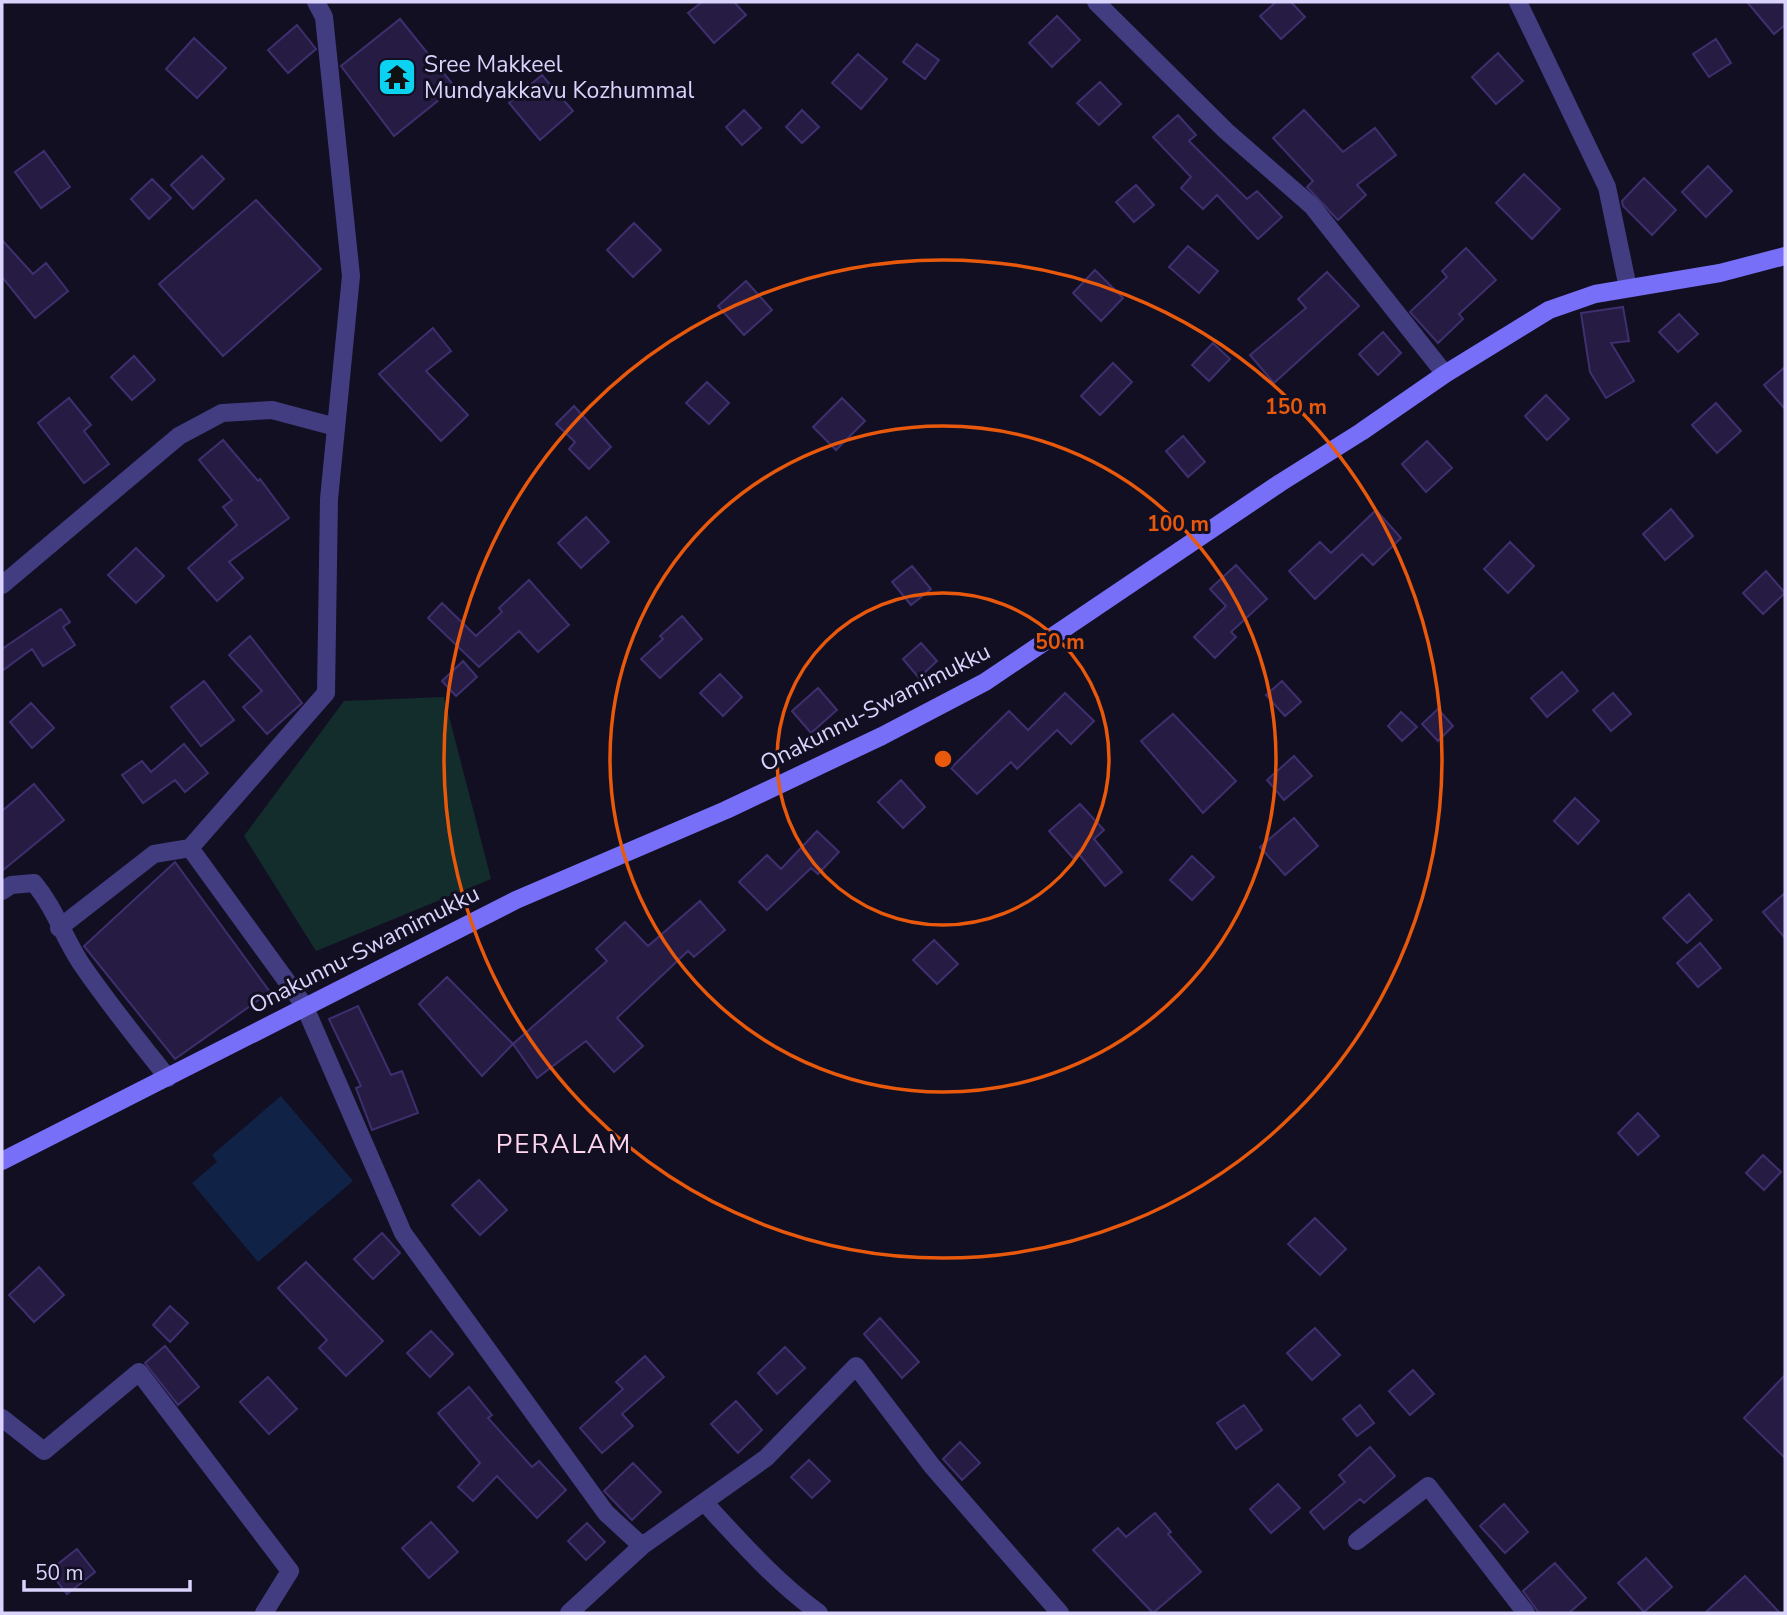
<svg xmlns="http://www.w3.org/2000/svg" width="1787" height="1615" font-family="'Nunito Sans',sans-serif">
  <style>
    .green { fill: #132d2d }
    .water { fill: #102346 }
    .building { fill: #261c43; stroke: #3e2f6e; stroke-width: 2 }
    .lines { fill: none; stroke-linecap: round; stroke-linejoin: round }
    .street { stroke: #423d80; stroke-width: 18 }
    .secondary { stroke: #786ff8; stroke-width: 18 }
    .ring { fill: none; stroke: #e8590c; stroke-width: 3.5 }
    .labels { text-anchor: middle; stroke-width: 6; stroke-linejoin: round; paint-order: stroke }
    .poi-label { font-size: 23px; fill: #dad4fd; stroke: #130f23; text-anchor: start }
    .street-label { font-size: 23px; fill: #dad4fd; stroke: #130f23 }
    .quarter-label { font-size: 26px; letter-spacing: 2px; fill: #fdd6ed; stroke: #130f23 }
    .centre { fill: #e8590c; stroke: #130f23; stroke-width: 3.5 }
    .ring-label { font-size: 21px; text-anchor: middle; font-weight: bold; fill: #e8590c; stroke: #130f23; stroke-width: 6; stroke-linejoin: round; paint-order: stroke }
  </style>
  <rect width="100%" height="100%" fill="#130f23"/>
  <path class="green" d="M444 697 491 879 316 951 244 836 344 701Z"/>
  <path class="water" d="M281 1096 353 1181 258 1262 192 1183 217 1162 212 1155Z"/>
  <path class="building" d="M702 2H734L746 15 714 43 688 13Z
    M1276 2H1291L1305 17 1281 39 1260 16Z
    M1747 2H1785V25L1774 34Z
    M1057 16 1080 40 1052 67 1029 43Z
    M400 19 455 87 394 136 341 66Z
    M297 25 316 49 288 73 268 50Z
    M194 38 226 68 197 98 166 69Z
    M1716 39 1731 63 1709 77 1693 54Z
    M917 44 939 60 925 79 903 62Z
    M1498 53 1523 81 1496 104 1472 77Z
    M858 54 887 79 861 109 832 83Z
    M542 75 573 111 540 140 509 103Z
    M1100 82 1121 104 1099 125 1077 103Z
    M744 110 761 128 742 145 726 127Z
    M802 110 819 127 802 143 786 127Z
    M1304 110 1343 152 1375 128 1396 155 1357 185 1366 195 1338 220 1307 187 1313 181 1273 138Z
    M1178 115 1196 135 1189 141 1247 199 1257 191 1282 217 1258 239 1217 195 1203 209 1181 188 1191 177 1153 137Z
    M44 151 70 187 41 208 15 172Z
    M202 156 224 179 193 209 171 185Z
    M1708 166 1732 191 1706 217 1682 192Z
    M1524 174 1560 209 1532 239 1496 203Z
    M1644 178 1676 210 1652 235 1623 206 1622 201Z
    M152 179 171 198 149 219 131 199Z
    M1136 185 1154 205 1134 222 1116 202Z
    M256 200 321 269 223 356 159 284Z
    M634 223 661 250 633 277 607 250Z
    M2 240 33 274 46 263 68 291 35 318 2 277Z
    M1188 246 1218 271 1199 293 1169 267Z
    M1466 248 1496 280 1459 314 1463 319 1438 343 1410 312 1447 277 1442 271Z
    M1095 270 1123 298 1101 321 1073 293Z
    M1327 272 1359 306 1274 383 1250 355 1306 308 1298 299Z
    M746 281 772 310 744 335 718 306Z
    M1623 307 1629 341 1611 343 1634 381 1606 398 1590 372 1581 313Z
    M1679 314 1698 334 1678 352 1659 332Z
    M433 328 451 351 426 371 468 415 441 441 379 374Z
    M1383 332 1401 353 1378 375 1359 354Z
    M1213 343 1230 359 1209 381 1192 365Z
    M134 356 155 380 132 400 111 377Z
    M1113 363 1132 382 1100 415 1081 396Z
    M1785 367V409L1764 385Z
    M707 382 729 403 709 424 686 403Z
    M1546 395 1569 419 1547 440 1525 416Z
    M69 398 91 425 84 431 109 464 84 483 38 423Z
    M842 398 865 421 836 450 813 427Z
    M1716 403 1741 431 1717 453 1692 425Z
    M574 406 611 447 589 469 569 449 575 442 556 424Z
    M1183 436 1205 462 1188 477 1166 451Z
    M223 440 258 481 260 479 289 518 229 562 243 578 217 601 188 568 237 525 223 507 232 500 199 460Z
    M1427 441 1452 468 1426 492 1402 464Z
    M1671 509 1693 536 1665 560 1643 534Z
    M1376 510 1401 538 1373 565 1362 554 1315 599 1289 571 1320 542 1331 553Z
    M586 517 609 542 581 568 558 543Z
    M1510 542 1534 566 1508 593 1484 569Z
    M136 548 164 576 136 603 108 575Z
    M1236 565 1267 599 1231 632 1236 637 1215 658 1194 637 1226 606 1210 589Z
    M912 566 931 589 911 605 892 582Z
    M1766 571 1785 593 1763 614 1743 593Z
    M529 580 569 625 538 652 519 631 479 667 428 618 442 603 476 636 502 612 499 608Z
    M61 609 70 622 63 627 75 645 43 666 32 649 2 671V649Z
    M682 616 702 639 660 678 641 659 663 639 660 636Z
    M250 636 302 703 267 734 243 707 262 691 229 655Z
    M921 643 937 661 919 678 903 659Z
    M463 661 477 677 456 696 442 681Z
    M1562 672 1578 691 1547 717 1531 698Z
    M720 674 742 697 723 716 700 693Z
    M204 681 234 720 201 746 171 707Z
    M1282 681 1301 702 1285 716 1266 695Z
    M818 688 837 710 811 733 792 711Z
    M1065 693 1094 721 1071 744 1057 730 1017 769 1011 762 977 794 951 768 1009 711 1028 730Z
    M1613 693 1631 714 1611 731 1593 710Z
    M31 703 54 728 32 748 10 722Z
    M1438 709 1453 726 1438 741 1422 724Z
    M1401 712 1417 727 1402 741 1388 726Z
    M1173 714 1236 781 1203 813 1141 741Z
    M184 744 208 773 185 792 175 780 143 803 122 775 142 761 151 772Z
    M1294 756 1312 776 1284 800 1267 780Z
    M901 780 925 807 903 828 878 802Z
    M34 784 64 820 2 871V811Z
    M1575 798 1599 821 1578 844 1554 821Z
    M1080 804 1104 830 1094 839 1122 872 1105 886 1078 853 1073 858 1049 831Z
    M1294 818 1318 846 1285 875 1260 847Z
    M817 831 839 852 818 874 811 868 767 910 739 882 767 855 781 869Z
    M1192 856 1214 877 1192 900 1170 880Z
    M175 862 270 992 175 1059 84 946Z
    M1785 893V938L1763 912Z
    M1689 894 1712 920 1687 943 1663 918Z
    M700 901 725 930 694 957 688 951 617 1018 643 1046 614 1072 586 1041 537 1078 513 1044 607 961 596 949 625 922 648 946Z
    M934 940 958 964 937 984 913 960Z
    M1700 943 1721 968 1698 987 1677 963Z
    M447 977 513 1044 482 1076 419 1004Z
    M358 1006 391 1075 402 1071 418 1113 372 1130 356 1088 361 1086 329 1019Z
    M1638 1113 1659 1136 1638 1155 1618 1133Z
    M1763 1155 1781 1172 1764 1190 1746 1173Z
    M479 1180 507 1210 480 1235 452 1205Z
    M1315 1218 1346 1249 1320 1275 1288 1244Z
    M382 1233 400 1253 373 1279 354 1259Z
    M306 1262 383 1341 346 1376 319 1348 327 1340 278 1288Z
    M39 1267 64 1295 34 1322 9 1295Z
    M170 1306 188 1323 170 1342 153 1325Z
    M880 1318 919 1362 902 1378 864 1334Z
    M1315 1328 1340 1355 1312 1380 1287 1353Z
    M431 1331 453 1354 430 1377 407 1353Z
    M165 1346 199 1387 178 1405 145 1363Z
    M785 1347 805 1368 777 1394 758 1373Z
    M645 1356 664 1377 622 1414 633 1426 602 1453 580 1428 623 1389 616 1382Z
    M1413 1370 1434 1394 1410 1415 1389 1391Z
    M1785 1375V1458L1744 1418Z
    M268 1377 297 1409 269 1434 240 1402Z
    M469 1387 492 1415 488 1418 532 1467 539 1461 566 1490 537 1518 497 1476 473 1501 458 1487 480 1463 438 1413Z
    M736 1401 762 1430 738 1453 711 1424Z
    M1244 1405 1262 1430 1236 1449 1217 1423Z
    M1360 1405 1374 1423 1357 1436 1343 1419Z
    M960 1442 980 1463 962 1480 943 1459Z
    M1370 1447 1395 1476 1364 1503 1360 1499 1324 1529 1310 1512 1345 1482 1339 1475Z
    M809 1460 830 1481 812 1498 791 1477Z
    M633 1463 661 1492 632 1520 604 1491Z
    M1278 1484 1300 1508 1271 1533 1250 1509Z
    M1504 1504 1528 1532 1505 1553 1480 1526Z
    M1155 1513 1171 1532 1168 1534 1201 1572 1153 1613 1093 1550 1118 1528 1126 1537Z
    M431 1522 458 1552 429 1578 402 1548Z
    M587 1523 605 1542 586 1560 568 1541Z
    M77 1549 95 1572 67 1594 49 1571Z
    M1646 1558 1672 1587 1644 1612 1618 1583Z
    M1555 1563 1586 1598 1569 1613H1539L1523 1591Z
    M1745 1576 1780 1613H1705Z"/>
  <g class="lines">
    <path class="street" d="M316 2 324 17 351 276 329 499 326 693 190 848 304 1005 403 1233 606 1513 642 1546 766 1458 856 1366 932 1466 1060 1613
      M1096 2 1226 131 1312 206 1445 374
      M1518 2 1607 187 1628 288
      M2 585 179 436 222 413 272 410 336 427
      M2 891 11 885 34 883C55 908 62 934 80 962 107 1002 138 1040 168 1078
      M59 928 154 854 190 848
      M2 1418 44 1451 139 1372 290 1571 264 1613
      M704 1502C740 1541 775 1581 819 1613
      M1357 1541 1428 1486 1526 1613
      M569 1613 642 1546"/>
    <path class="secondary" d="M2 1161 516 900 726 810 882 736 985 682 1280 483 1361 432 1445 374 1549 310 1595 294 1720 273 1785 256"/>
  </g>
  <g class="ring">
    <circle cx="943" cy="759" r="166"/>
    <circle cx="943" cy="759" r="333"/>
    <circle cx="943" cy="759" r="499"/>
  </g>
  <defs>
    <g id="temple-square" transform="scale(2.0125)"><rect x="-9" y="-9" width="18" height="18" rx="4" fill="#0bd2f1" stroke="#130f23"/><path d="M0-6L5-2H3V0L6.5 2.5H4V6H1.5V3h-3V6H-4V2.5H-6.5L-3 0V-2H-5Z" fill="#111"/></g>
  </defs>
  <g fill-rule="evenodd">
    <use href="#temple-square" x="397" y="77"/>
  </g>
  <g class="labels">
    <g class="poi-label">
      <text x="424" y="72">Sree Makkeel<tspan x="424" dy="26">Mundyakkavu Kozhummal</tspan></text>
    </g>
    <g class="street-label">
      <text transform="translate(875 707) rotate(-27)" y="8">Onakunnu-Swamimukku</text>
      <text transform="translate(364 949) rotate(-27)" y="8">Onakunnu-Swamimukku</text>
    </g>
    <g class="quarter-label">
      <text x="564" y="1153">PERALAM</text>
    </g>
  </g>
  <circle cx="943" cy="759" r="10" class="centre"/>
  <g class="ring-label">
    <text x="1296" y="414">150 m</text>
    <text x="1178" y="531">100 m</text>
    <text x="1060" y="649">50 m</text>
  </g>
  <rect width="1787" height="1615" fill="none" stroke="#dad4fd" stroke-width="7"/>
  <path d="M24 1580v10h166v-10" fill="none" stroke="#dad4fd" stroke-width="3.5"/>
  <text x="35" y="1580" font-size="21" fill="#dad4fd" stroke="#130f23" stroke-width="5" paint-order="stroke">50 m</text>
</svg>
